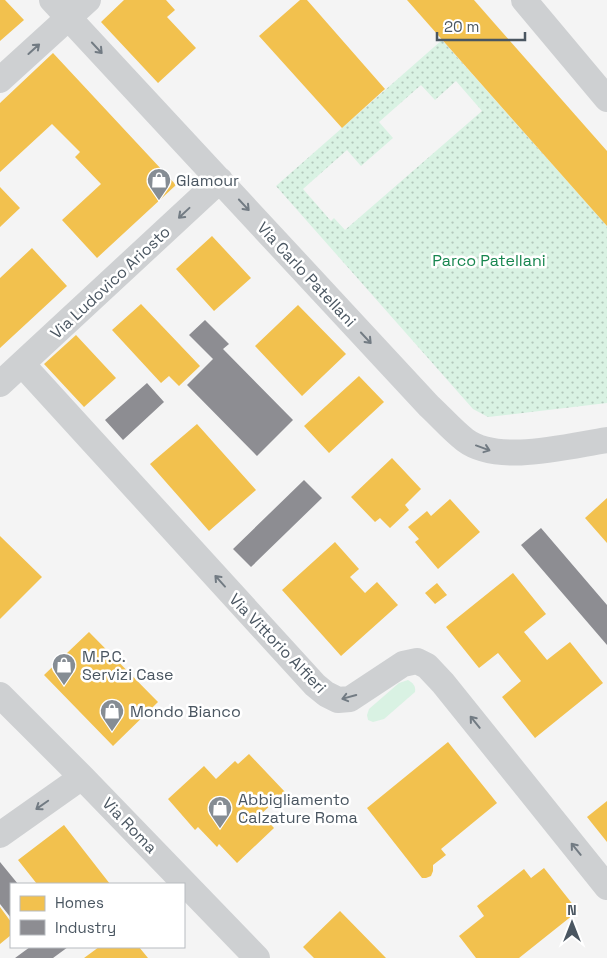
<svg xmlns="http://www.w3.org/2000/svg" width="607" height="958" font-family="'Space Grotesk',sans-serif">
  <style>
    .green { fill: #d9f2e3 }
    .park { fill: url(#park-dots); fill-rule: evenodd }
    .homes { fill: #f2c14e }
    .industry { fill: #8d8d92 }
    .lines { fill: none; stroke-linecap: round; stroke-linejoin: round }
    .street { stroke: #ced0d2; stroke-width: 26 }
    .oneway { stroke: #727b83 }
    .labels { text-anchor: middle; stroke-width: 5; stroke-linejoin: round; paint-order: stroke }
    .poi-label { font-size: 16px; fill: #4a5661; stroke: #fff; text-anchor: start }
    .park-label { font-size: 16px; fill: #17864f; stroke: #fff }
    .street-label { font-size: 16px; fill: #4a5661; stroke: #fff }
  </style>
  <defs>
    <pattern id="park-dots" width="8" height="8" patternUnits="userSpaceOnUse" patternTransform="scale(1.25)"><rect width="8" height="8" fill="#d9f2e3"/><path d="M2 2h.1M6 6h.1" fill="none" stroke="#b2c7bb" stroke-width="1.8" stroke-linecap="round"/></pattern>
  </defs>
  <rect width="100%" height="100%" fill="#f4f4f4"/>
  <path class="green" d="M408 680C413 683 416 686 415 692L384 719 373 722 368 720 367 715 369 709 399 683Z"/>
  <path class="park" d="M442 40 607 226V403L488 417 473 409 276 186ZM456 81 482 111 345 230 334 218 331 221 303 189 347 150 361 166 393 138 379 122 421 85 435 100Z"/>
  <path class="homes" d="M0 0H5L24 20 0 41Z
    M124 0H166L175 10 167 17 196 48 158 83 101 22Z
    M300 0H307L385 89 342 128 259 36Z
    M407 0H474L495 24 607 151V226Z
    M53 53 176 185 97 258 62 220 101 184 75 157 80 152 52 124 0 172V103Z
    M0 187 20 208 0 227Z
    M212 236 251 278 214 311 176 269Z
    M32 248 67 286 0 348V278Z
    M141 304 200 366 179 386 169 376 161 383 112 330Z
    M298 305 346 354 302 396 255 346Z
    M76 335 116 378 84 407 44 364Z
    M359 376 384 402 329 453 304 426Z
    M197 424 256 490 209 531 150 464Z
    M392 458 421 489 405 505 409 510 390 528 380 518 375 522 351 497Z
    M607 498V543L585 518Z
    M450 499 480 532 438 569 415 542 419 539 408 527 427 511 431 516Z
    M0 536 42 577 0 619Z
    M335 542 359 569 350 577 365 593 377 582 398 605 341 656 282 590Z
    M513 573 546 614 524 632 547 660 570 642 603 683 535 738 502 697 521 681 498 653 479 668 446 627Z
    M437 583 447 595 435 604 425 593Z
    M89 632 158 702 113 746 44 675Z
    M448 742 497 803 441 849 446 855 433 865V871L431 876 426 878H422L367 808Z
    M249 754 285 792 261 814 274 828 237 863 219 844 217 847 198 827 195 830 168 799 204 766 216 779 235 761 238 764Z
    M607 801V842L587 817Z
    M64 825 110 884H37L18 860Z
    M544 868 578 911 519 958H476L459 936 484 916 477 906 524 869 531 878Z
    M0 907 11 922V935L0 944Z
    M340 911 386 958H314L303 947Z
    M99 947H139L148 958H84Z"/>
  <path class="industry" d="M205 320 229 344 223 349 293 420 257 456 187 385 213 359 189 335Z
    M147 383 164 402 123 440 105 420Z
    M304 480 322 498 251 567 233 549Z
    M541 528 607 605V645L521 545Z
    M0 862 18 884H11V918L0 904Z
    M30 947H68L53 958H15Z"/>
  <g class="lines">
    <path class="street" d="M52 0 429 406C441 417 452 430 465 440 498 465 568 446 607 440
      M524 0 607 99
      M0 80 88 0
      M22 364 315 685 326 694 338 700 350 699 403 664 417 661 427 666 443 683 607 887
      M0 384 220 180
      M0 695 82 777 257 958
      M0 835 82 777"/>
  </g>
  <defs><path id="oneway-shaft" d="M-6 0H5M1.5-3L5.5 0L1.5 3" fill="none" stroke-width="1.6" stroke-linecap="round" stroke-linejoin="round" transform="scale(1.25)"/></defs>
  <g class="oneway">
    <use href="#oneway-shaft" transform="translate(97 48) rotate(47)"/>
    <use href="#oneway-shaft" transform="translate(34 49) rotate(-42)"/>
    <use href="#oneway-shaft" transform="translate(244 205) rotate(47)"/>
    <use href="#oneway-shaft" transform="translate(184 213) rotate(137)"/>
    <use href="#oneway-shaft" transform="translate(366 338) rotate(47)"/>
    <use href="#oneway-shaft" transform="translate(483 448) rotate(20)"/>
    <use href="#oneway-shaft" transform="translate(220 581) rotate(-132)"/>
    <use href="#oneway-shaft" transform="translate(349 697) rotate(165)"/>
    <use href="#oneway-shaft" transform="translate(475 722) rotate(-129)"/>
    <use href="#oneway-shaft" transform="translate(42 805) rotate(145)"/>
    <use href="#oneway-shaft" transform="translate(576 849) rotate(-129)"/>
  </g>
  <defs>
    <g id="shop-pin" transform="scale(1.25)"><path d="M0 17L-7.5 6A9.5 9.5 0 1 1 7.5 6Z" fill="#868d94" stroke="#fff"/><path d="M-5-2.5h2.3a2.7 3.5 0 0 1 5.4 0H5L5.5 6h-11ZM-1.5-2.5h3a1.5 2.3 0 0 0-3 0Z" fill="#fff"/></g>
  </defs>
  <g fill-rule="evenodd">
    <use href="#shop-pin" x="159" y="180"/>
    <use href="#shop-pin" x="64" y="665"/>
    <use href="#shop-pin" x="112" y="711"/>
    <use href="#shop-pin" x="220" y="808"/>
  </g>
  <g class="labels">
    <g class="poi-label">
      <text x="176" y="186">Glamour</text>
      <text x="82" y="662">M.P.C.<tspan x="82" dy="18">Servizi Case</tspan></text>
      <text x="130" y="717">Mondo Bianco</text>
      <text x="238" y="805">Abbigliamento<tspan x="238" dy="18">Calzature Roma</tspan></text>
    </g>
    <g class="park-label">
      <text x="489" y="266">Parco Patellani</text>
    </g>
    <g class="street-label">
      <text transform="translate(307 274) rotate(47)" y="6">Via Carlo Patellani</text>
      <text transform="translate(110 282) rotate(-43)" y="6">Via Ludovico Ariosto</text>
      <text transform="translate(278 643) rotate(46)" y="6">Via Vittorio Alfieri</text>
      <text transform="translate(130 825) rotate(46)" y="6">Via Roma</text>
    </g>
  </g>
  <rect x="10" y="883" width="175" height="65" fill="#ffffff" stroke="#b7bbc0"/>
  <rect x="20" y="896" width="25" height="15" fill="#f2c14e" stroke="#b7bbc0"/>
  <text x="55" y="908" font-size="15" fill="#4a5661">Homes</text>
  <rect x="20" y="920" width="25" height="15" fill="#8d8d92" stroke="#b7bbc0"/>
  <text x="55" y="933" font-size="15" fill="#4a5661">Industry</text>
  <g transform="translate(572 923)" stroke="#ffffff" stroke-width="4" paint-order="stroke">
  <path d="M0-4L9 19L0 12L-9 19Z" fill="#4a5661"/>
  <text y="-8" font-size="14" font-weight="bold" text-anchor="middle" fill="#4a5661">N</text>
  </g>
  <path d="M437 32v8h88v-8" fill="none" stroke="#4a5661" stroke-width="2.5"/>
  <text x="444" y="32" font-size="15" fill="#4a5661" stroke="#ffffff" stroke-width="4" paint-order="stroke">20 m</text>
</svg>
